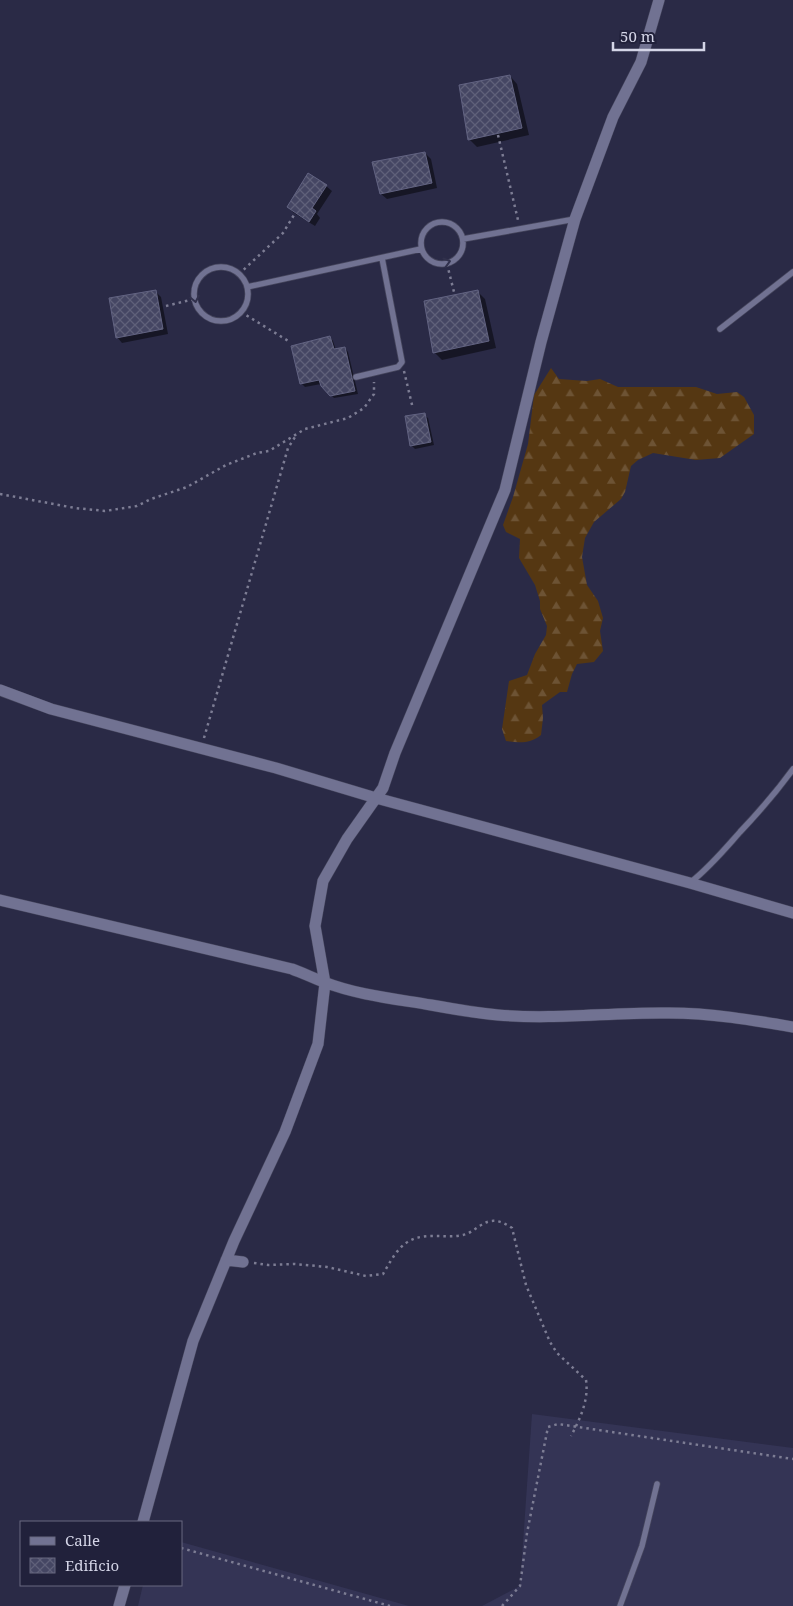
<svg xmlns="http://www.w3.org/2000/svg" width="793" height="1606" font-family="'Noto Serif',serif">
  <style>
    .built { fill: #343455 }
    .forest { fill: url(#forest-firs) }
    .shadow { fill: #0007 }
    .building { fill: url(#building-cross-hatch); stroke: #626382 }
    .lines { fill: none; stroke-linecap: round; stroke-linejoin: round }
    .lane-casing { stroke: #45455c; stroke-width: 7 }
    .street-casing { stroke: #45455c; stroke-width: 12 }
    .path { stroke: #7d7d94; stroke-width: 2.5; stroke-dasharray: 2.5 4; stroke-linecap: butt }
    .lane { stroke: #717292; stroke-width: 5.5 }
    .street { stroke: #717292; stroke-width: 11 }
    .oneway { stroke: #31314c }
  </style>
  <defs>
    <pattern id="forest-firs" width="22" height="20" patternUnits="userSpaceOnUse" patternTransform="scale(1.25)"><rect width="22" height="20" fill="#553712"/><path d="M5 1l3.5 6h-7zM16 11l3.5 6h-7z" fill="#6d5334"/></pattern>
    <pattern id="building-cross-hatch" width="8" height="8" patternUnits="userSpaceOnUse" patternTransform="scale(1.25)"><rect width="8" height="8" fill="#454663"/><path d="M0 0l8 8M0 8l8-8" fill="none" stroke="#5f6079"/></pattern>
  </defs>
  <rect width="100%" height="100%" fill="#2a2a46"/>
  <path class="built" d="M532 1414 793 1448V1606H482L520 1586Z
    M181 1542 409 1606H138L143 1585H181Z"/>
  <path class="forest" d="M551 368 559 379 587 381 600 379 618 387H696L717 394 737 392 744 397 754 415V434L720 458 696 460 653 453 638 460 631 466 625 492 621 499 594 522 585 538 582 557 587 585 598 601 603 618 600 631 603 651 594 662 577 664 572 674 567 692H560L542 705 543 718 541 735C530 744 519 743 506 741L502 729 509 681 527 675 535 654 546 635 547 626 540 609V601L535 585 519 558 520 539 506 532 503 525 513 497 528 444 534 395Z"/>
  <path class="shadow" d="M510 76 517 84 529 135 477 147 469 139Z
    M425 153 431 159 437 188 387 199 381 194 374 163Z
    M326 186 332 191 317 214 320 218 315 226 294 213 288 207Z
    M155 291 161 297 168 334 122 343 117 337Z
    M478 292 485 299 496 348 442 360 434 352Z
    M330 337 333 341 336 350 345 348 348 352 358 394 334 398 321 384 305 387 301 383Z
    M424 415 428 418 434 445 415 449 411 445Z"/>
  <path class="building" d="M510 75 522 128 468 140 459 85Z
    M425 152 432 183 380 194 372 162Z
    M308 173 327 185 312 208 316 211 309 222 287 207Z
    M156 290 163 329 116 338 109 298Z
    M478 290 489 341 433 353 424 301Z
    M330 336 334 349 345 347 355 391 330 396 321 386 319 380 300 384 291 346Z
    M425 413 431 442 410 446 405 416Z"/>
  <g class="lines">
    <g class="lane-casing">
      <path id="lane" d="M421 243a21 21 0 1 1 42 0a21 21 0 1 1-42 0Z
        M463 239 575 219
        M194 294a27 27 0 1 1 54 0a27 27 0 1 1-54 0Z
        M247 287 421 249
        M720 329 793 272
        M356 377 398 367 402 362 382 258
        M691 882C710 867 724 850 740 832 759 812 777 791 793 769
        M620 1606 642 1546 657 1484"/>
    </g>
    <g class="street-casing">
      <path id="street" d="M0 690 51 709 276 768 376 798 690 883 793 913
        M0 900 292 969C303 973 313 978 324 982 357 995 396 999 431 1005 453 1009 476 1013 498 1015 555 1020 612 1012 669 1013 711 1013 752 1020 793 1027
        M226 1260 243 1262
        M143 1522 193 1341 234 1241 285 1132 318 1044 325 983 315 926 323 881 347 839 383 788 395 753 505 490 541 342 575 219 613 117 641 62 659 0
        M119 1606 125 1585"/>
    </g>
    <path class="path" d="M498 135 518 220
      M447 264 454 292
      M239 274 283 233 294 215
      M166 306 194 299
      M241 312 290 342
      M404 371 413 409
      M0 494 75 508 105 511 137 506 151 499 187 487 226 465 257 453 269 451 305 429 348 418 364 408 374 394V382
      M204 738 288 448 295 437
      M254 1263 268 1265 295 1264 327 1267 366 1276 383 1274C389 1264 396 1250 406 1243 423 1231 444 1239 463 1235 473 1233 480 1223 491 1221 499 1220 506 1224 512 1228L526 1285 550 1342 557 1353 586 1380C589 1400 580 1419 571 1436
      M181 1548 390 1606
      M502 1606 520 1586 527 1533 548 1427 558 1424 793 1459"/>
    <use href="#lane" class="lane"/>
    <use href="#street" class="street"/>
  </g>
  <defs><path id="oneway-chevron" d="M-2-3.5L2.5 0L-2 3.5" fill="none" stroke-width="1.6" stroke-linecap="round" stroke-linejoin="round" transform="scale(1.25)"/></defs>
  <g class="oneway">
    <use href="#oneway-chevron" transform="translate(447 262) rotate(-16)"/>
    <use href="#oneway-chevron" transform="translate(195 299) rotate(79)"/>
  </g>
  <rect x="20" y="1521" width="162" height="65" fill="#21213b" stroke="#696980"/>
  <rect x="30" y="1537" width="25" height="8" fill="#717292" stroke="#696980"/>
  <text x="65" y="1546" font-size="15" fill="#d4d5e7">Calle</text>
  <rect x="30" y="1558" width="25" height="15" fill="url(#building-cross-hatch)" stroke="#696980"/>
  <text x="65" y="1571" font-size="15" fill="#d4d5e7">Edificio</text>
  <path d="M613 42v8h91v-8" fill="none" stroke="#d4d5e7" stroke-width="2.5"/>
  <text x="620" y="42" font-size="15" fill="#d4d5e7" stroke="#21213b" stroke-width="4" paint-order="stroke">50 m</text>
</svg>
